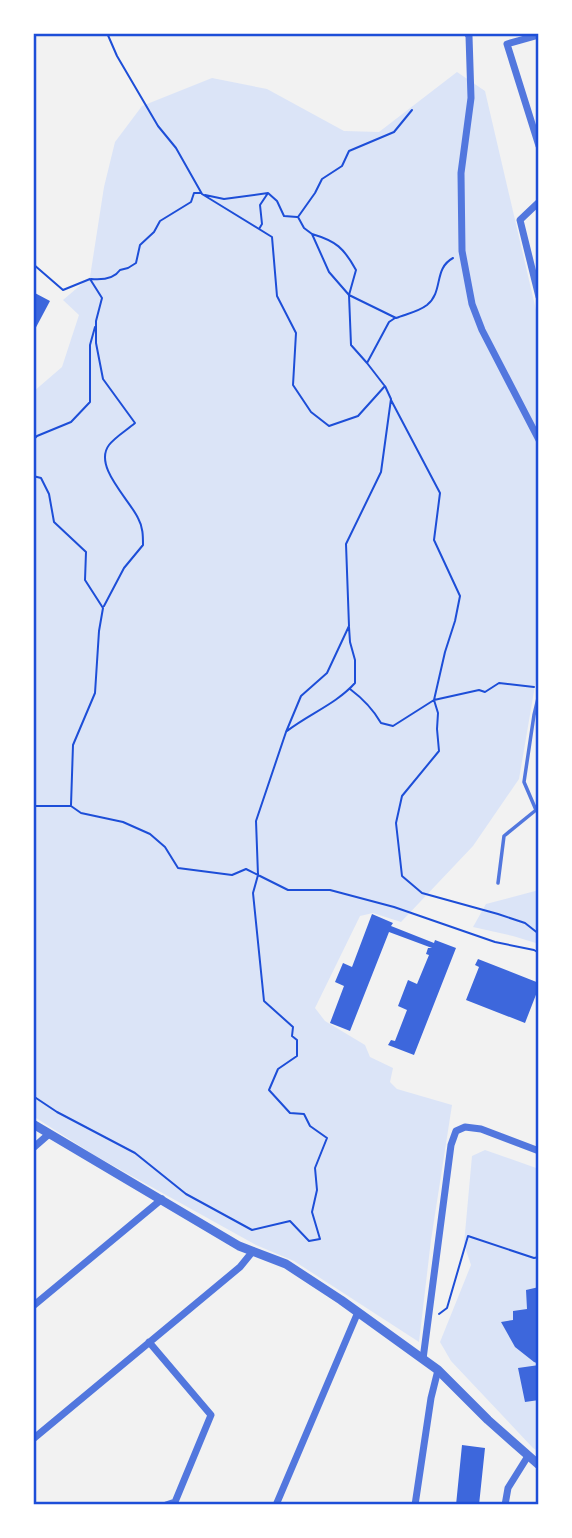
<svg xmlns="http://www.w3.org/2000/svg" width="572" height="1538" font-family="'Sofia Sans Condensed',sans-serif">
  <style>
    .green { fill: #dbe4f7 }
    .building { fill: #3d67dc }
    .lines { fill: none; stroke-linecap: round; stroke-linejoin: round }
    .path { stroke: #1d4ed8; stroke-width: 2 }
    .service { stroke: #5277de; stroke-width: 3.5 }
    .minor { stroke: #5277de; stroke-width: 7 }
    .tertiary { stroke: #5277de; stroke-width: 9 }
    .neatline { fill: none; stroke: #1d4ed8; stroke-width: 2.5 }
  </style>
  <rect width="100%" height="100%" fill="#f2f2f2"/>
  <path class="green" d="M457 72 485 91 539 323V662L519 779 473 846 401 922 373 913 360 916 315 1008 325 1021 365 1045 370 1057 393 1068 390 1082 397 1089 452 1105 431 1240 419 1342 294 1261 256 1245 94 1155 33 1116V392L62 367 79 315 63 300 90 277 104 187 115 142 142 106 212 78 267 89 344 131 379 132Z
    M539 890V944L513 936 473 927 486 904Z
    M485 1150 539 1169V1452L533 1448 451 1361 440 1342 471 1265 464 1244 472 1156Z"/>
  <path class="building" d="M33 292 50 301 33 333Z
    M372 914 393 923 391 926 434 943 435 940 456 948 414 1055 388 1045 391 1040 395 1041 407 1010 398 1006 408 980 417 984 429 955 426 954 428 948H432L389 932 350 1031 330 1023 344 986 335 982 343 963 352 967Z
    M478 959 539 983V987L525 1023 466 1000 479 967 475 965Z
    M539 1287V1364L534 1362 515 1347 501 1322 513 1320V1311L527 1309 526 1290Z
    M539 1365V1400L525 1402 518 1368Z
    M462 1445 485 1448 479 1505H456Z"/>
  <g class="lines">
    <path class="path" d="M107 33 117 56 158 126 176 148 202 194 272 237 277 296 296 333 293 385 311 412 329 426 358 416 385 386 391 399 381 472 346 544 349 626 327 673 301 696 286 732 256 821 258 875 288 890H330L394 907 495 942 534 950 539 953
      M412 110 394 132 349 151 342 166 322 179 315 193 298 217 304 228 312 234 329 272 349 295 396 318C406 314 418 312 427 305 444 291 433 269 453 258
      M205 195 224 199 268 193
      M259 229 262 224 260 205 268 193 277 201 284 216 297 217
      M312 234C336 241 344 248 356 270L349 295 351 345 367 363
      M33 264 63 290 90 279 102 298 96 321
      M91 279C102 280 114 279 120 270L128 268 136 263 140 245 154 232 160 221 191 202 194 193H200
      M96 321V343L103 379 135 423C127 430 115 437 109 445 93 466 129 499 138 518 143 527 143 536 143 545L124 568 104 606
      M384 385 367 363 389 322 395 318
      M391 400 440 493 434 540 460 596 455 621 445 652 434 700 438 713 437 729 439 751 402 796 396 823 402 876 422 893 498 914 525 923 539 934
      M33 440 37 436 71 422 90 402V345L95 327
      M33 476 41 478 49 494 54 522 86 552 85 580 103 608 99 631 95 693 73 745 71 805
      M350 689C362 698 373 709 381 723L393 726 434 700 479 690 485 692 499 683 534 687
      M287 731C309 714 336 704 355 683V660L350 642 349 627
      M33 808 35 806H71L81 813 123 822 150 834 165 847 178 868 232 875 246 869 258 875 253 893 264 1001 293 1027 292 1036 297 1040V1056L278 1069 269 1090 290 1113 304 1114 310 1126 327 1138 315 1168 317 1190 312 1212 320 1239 309 1241 290 1221 252 1230 186 1194 135 1153 57 1112 33 1096
      M439 1314 447 1308 468 1236 534 1258 539 1257"/>
    <path class="service" d="M498 883 504 836 536 810 524 782 534 715 539 694"/>
    <path class="minor" d="M467 33 469 36 471 98 461 173 462 251 472 304 482 330 539 440
      M539 35 507 44 539 146
      M539 202 520 220 539 297
      M33 1148 49 1134
      M33 1306 162 1199
      M149 1342 211 1415 175 1502 166 1505
      M423 1359 451 1145 456 1131 465 1127 481 1129 539 1151
      M33 1439 240 1267 253 1251
      M276 1505 358 1312
      M415 1505 431 1398 438 1370
      M505 1505 508 1488 528 1456"/>
    <path class="tertiary" d="M33 1124 239 1246 286 1264 341 1300 438 1370 488 1420 539 1465"/>
  </g>
  <rect width="572" height="1538" fill="none" stroke="#ffffff" stroke-width="70"/>
  <rect x="35" y="35" width="502" height="1468" class="neatline"/>
</svg>
